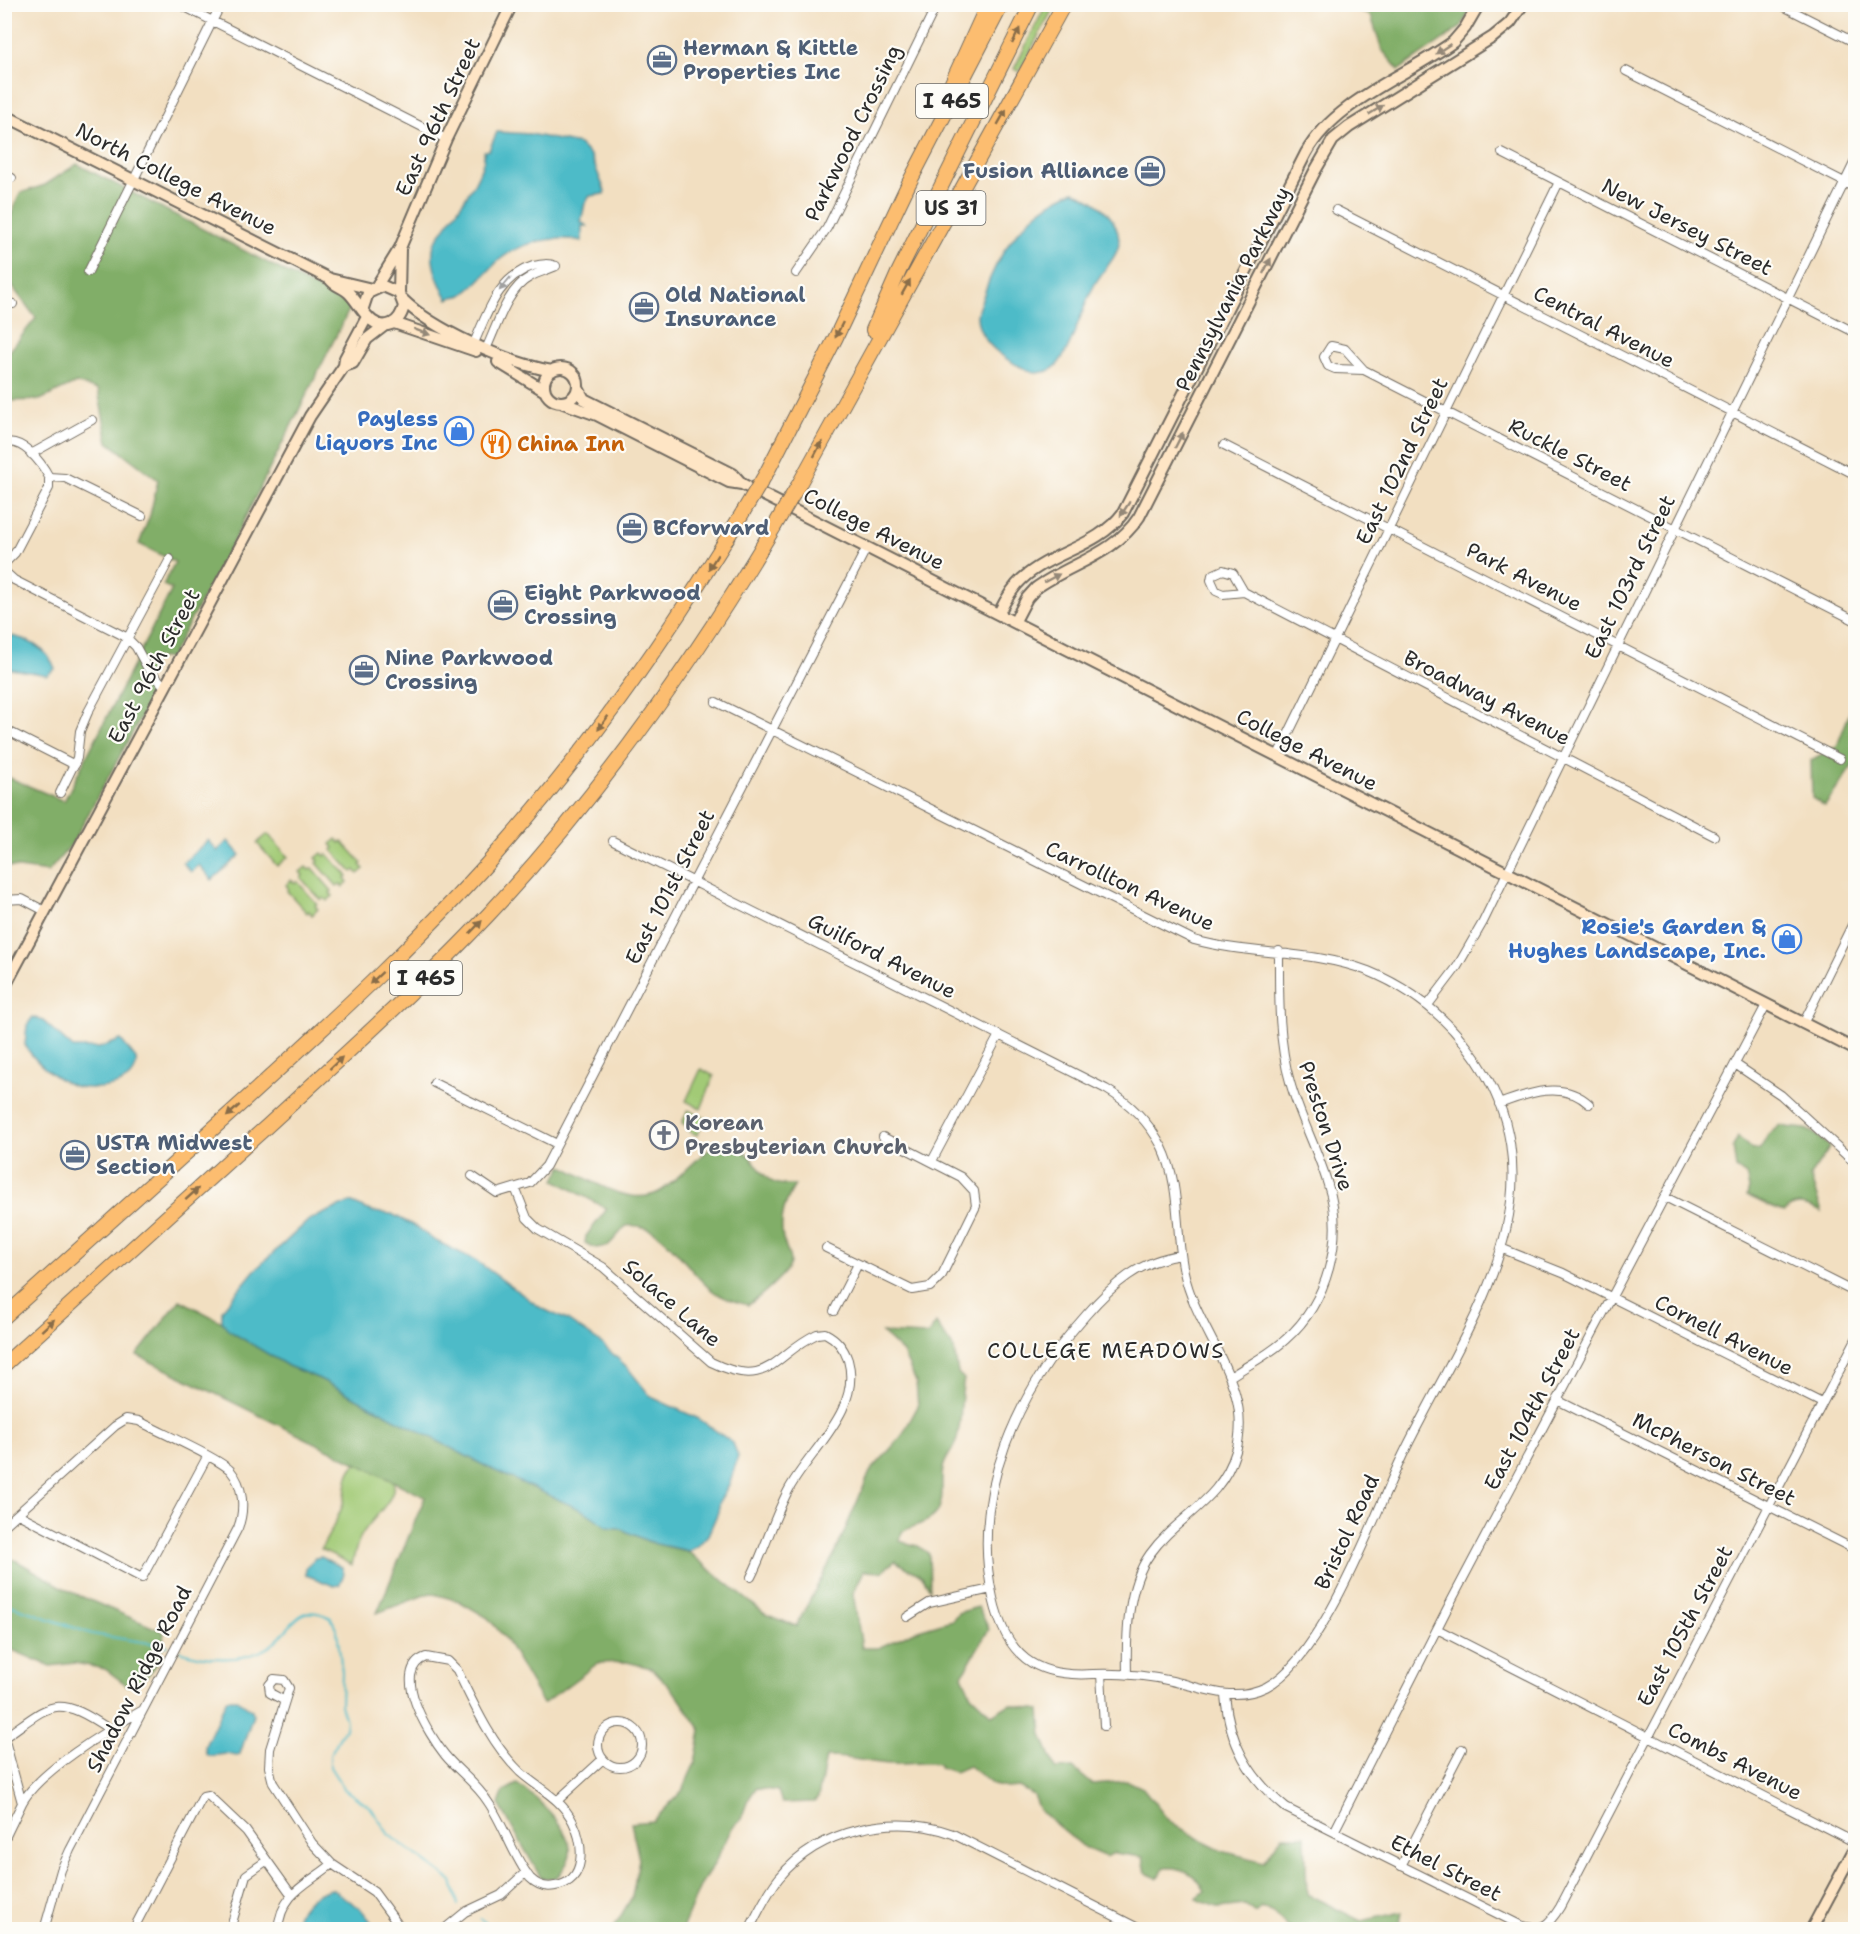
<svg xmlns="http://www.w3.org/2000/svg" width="1860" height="1934" font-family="'Shantell Sans',sans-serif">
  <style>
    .green { fill: #a2ca76; stroke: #667a50; stroke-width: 1.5 }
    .forest { fill: #81ae67; stroke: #566c49; stroke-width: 1.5 }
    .water { fill: #4ebbc8; stroke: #3c737a; stroke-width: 1.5 }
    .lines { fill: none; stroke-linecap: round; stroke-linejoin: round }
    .stream { stroke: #4ebbc8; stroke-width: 2 }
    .street-casing { stroke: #716a60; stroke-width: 10 }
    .secondary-casing { stroke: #716a60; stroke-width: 14 }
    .highway-casing { stroke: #716a60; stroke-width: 16 }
    .street { stroke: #fff; stroke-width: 8 }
    .secondary { stroke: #fee5c5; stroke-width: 10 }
    .highway { stroke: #fcbd6f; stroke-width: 14 }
    .highway-bridge-casing { stroke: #716a60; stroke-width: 16; stroke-linecap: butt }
    .highway-bridge { stroke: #fcbd6f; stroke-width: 14 }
    .oneway { fill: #896d4a }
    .oneway2 { fill: #948878 }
    .oneway3 { fill: #a0a0a0 }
    .labels { text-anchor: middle; stroke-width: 4.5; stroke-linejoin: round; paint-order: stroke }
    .shield { fill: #fdfcf7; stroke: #6a6a68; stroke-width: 1.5 }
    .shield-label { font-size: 20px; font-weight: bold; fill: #2b2b2b }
    .service-label { font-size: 21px; font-weight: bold; fill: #4e5e75; stroke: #fdfcf7; text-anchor: start }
    .street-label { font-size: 21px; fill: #2b2b2b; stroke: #fdfcf7 }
    .shop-label { font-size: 21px; font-weight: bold; fill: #366cbe; stroke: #fdfcf7; text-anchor: end }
    .food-label { font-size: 21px; font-weight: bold; fill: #c56008; stroke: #fdfcf7; text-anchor: start }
    .worship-label { font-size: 21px; font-weight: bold; fill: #5b616d; stroke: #fdfcf7; text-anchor: start }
    .neighbourhood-label { font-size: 22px; letter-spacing: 1.5px; fill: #2b2b2b; stroke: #fdfcf7 }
  </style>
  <rect width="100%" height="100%" fill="#fdfcf7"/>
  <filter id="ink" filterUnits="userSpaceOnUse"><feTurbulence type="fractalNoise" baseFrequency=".0167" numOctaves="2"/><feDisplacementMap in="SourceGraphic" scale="12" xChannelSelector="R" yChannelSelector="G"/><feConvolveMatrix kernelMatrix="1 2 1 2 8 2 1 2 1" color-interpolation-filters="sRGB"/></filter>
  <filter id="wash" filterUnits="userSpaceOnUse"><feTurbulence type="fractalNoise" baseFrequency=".008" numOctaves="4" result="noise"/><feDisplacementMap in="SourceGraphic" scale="24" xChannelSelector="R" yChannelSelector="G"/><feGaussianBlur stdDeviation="1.35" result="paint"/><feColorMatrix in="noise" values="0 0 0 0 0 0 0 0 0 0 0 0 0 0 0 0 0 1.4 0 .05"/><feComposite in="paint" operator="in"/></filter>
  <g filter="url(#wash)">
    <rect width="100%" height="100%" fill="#f2dfc1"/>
    <path class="green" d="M1046 5H1055L1019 72 1014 69Z
      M268 834 288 857 277 866 257 843Z
      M337 839 340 843 342 841 362 863 360 865 364 869 358 874 355 870 352 872 332 850 334 848 331 844Z
      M322 853 325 856 327 854 348 876 345 878 348 882 343 887 340 884 337 886 317 863 319 861 316 858Z
      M306 867 309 870 312 868 332 891 330 893 333 896 327 901 324 898 321 900 301 878 303 875 300 872Z
      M291 880 295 883 297 881 317 904 315 906 318 909 312 915 309 911 307 913 287 891 289 889 286 885Z
      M701 1069 714 1076 701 1109 686 1101Z
      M688 1110 705 1118 697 1135 687 1130 689 1127 682 1123Z
      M360 1461 393 1479C399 1501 369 1518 360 1538 356 1546 354 1556 352 1565L321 1549C329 1534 340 1517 344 1500 348 1484 344 1471 360 1461Z"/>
    <path class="forest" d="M1346 5H1473L1461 27 1399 70 1382 50 1371 16Z
      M77 164 351 306 228 552 170 658H156L145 680 152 697 72 844 48 872 5 866V776L64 801 172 589 163 585 175 562 139 544 150 515 158 480 108 442 98 390 76 383 40 400 5 401V357L36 318 5 277V230L20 193 45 185Z
      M1855 699V762L1825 806 1812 798 1811 760 1837 746Z
      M1780 1125C1789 1129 1796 1127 1805 1129 1815 1132 1822 1140 1830 1147L1810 1176 1822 1212C1809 1206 1795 1200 1785 1212 1770 1209 1761 1200 1747 1196L1749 1188 1746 1175 1736 1168 1733 1147 1738 1137 1752 1150 1760 1149 1768 1135Z
      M730 1142C738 1147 747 1153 753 1160 768 1179 768 1186 795 1185 785 1202 779 1218 783 1239 785 1246 790 1254 790 1262 790 1272 756 1300 748 1305 736 1302 722 1298 713 1291 685 1271 665 1220 626 1226L608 1246 596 1248 585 1243 586 1236 607 1209 555 1180 562 1166C589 1178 629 1208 659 1192 669 1187 679 1175 688 1168 705 1153 707 1147 730 1142Z
      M180 1300 224 1323 233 1333 288 1366 320 1379 489 1468 586 1512 608 1527 619 1528 652 1543 687 1551 765 1614 796 1626 836 1551 870 1472 901 1437 918 1406 916 1382 903 1353 882 1333 928 1335 936 1323 954 1349 958 1373 964 1379C960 1399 962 1419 957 1439 954 1450 944 1459 943 1469 940 1483 945 1497 938 1511 931 1523 913 1525 902 1532L899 1541 918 1546 929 1554 930 1589 922 1576 895 1561 881 1572 864 1571 853 1593 862 1648H878L915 1631 952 1620 958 1613 978 1607 989 1629 962 1675 971 1695 992 1715 1010 1704 1040 1710 1042 1735 1056 1769 1073 1768 1092 1784 1128 1781 1143 1788 1168 1820 1198 1839 1222 1851 1264 1862 1282 1836H1305L1307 1894 1361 1921 1402 1912 1399 1929H1290L1274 1913 1261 1907 1255 1913 1245 1905 1219 1908 1196 1899 1205 1891C1196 1874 1183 1866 1164 1868L1157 1878 1146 1873 1143 1857 1114 1853 1106 1857 1083 1847 1039 1810 1033 1795 1019 1787 1007 1788 993 1785 969 1766 954 1772 939 1767V1764C923 1761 908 1765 892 1764 869 1763 848 1756 826 1757L818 1798 814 1802 782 1803 778 1791 756 1788 748 1800 741 1819 732 1828 713 1866 701 1884 682 1929H613L632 1897 639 1859 631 1823 653 1821 682 1791 695 1763 701 1730 677 1695 651 1668 627 1662 598 1663 543 1704 505 1638 488 1618 459 1601 430 1593 377 1613 425 1497 137 1355Z
      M5 1557 17 1561 71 1592 164 1632C163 1657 154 1679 128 1686L105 1669 75 1663 50 1666 5 1647Z
      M517 1784C536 1797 566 1823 570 1848 572 1859 563 1869 557 1878H541L499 1804 504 1791Z"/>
    <path class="water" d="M497 132 530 134 579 144 591 156 605 191 604 194 590 196 585 203 581 222 587 226H582V241C554 235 519 242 497 262 485 274 477 285 464 294 459 297 452 296 448 299 439 284 429 262 434 244 446 223 488 175 484 151L489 150Z
      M1074 191C1095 200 1117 214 1119 240 1120 255 1102 271 1095 284 1081 309 1074 343 1058 364 1052 371 1045 372 1037 373 1013 366 978 345 977 316 977 310 982 300 984 294 999 249 1028 210 1074 191Z
      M5 635C25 637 49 649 55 669L47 675 5 668Z
      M208 840 217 851 228 841 240 855 212 880 199 865 191 872 183 863Z
      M33 1017 43 1021 73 1048H99L121 1040 136 1059C140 1089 90 1092 71 1085 53 1077 35 1062 25 1045L27 1025Z
      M350 1202 373 1212 392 1214 418 1228 432 1239 475 1260 541 1308 567 1320 601 1343 627 1367 651 1397 699 1419 733 1443 738 1456 730 1483 720 1500 718 1512 708 1535 697 1547 689 1551 652 1543 619 1528 608 1527 586 1512 489 1468 320 1379 288 1366 228 1330 222 1321V1310L254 1271 309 1220Z
      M321 1557 342 1567 344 1574 339 1585 334 1586 306 1575V1568L315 1558Z
      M227 1699H236L252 1710 253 1715 240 1754 237 1756 226 1754 209 1756 206 1754 205 1746Z
      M332 1889 360 1908 377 1929H294C297 1908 311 1893 332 1889Z"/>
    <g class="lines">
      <path class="stream" d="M4 1603 92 1634 168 1646
        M179 1651C206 1660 242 1663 267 1648 293 1633 294 1599 331 1618L337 1630 342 1672 341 1705 346 1721 345 1728 330 1755V1767L344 1789 371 1808 389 1835 452 1881 458 1905
        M480 1919 498 1930"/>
    </g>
  </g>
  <g filter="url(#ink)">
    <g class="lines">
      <g class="street-casing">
        <path id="street" d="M179 4 446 139
          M1779 4 1856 43
          M1626 71 1856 188
          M1502 153 1856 333
          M4 174 12 178
          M1336 210 1856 475
          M88 272 221 4
          M796 273 827 228 937 4
          M4 302 13 304
          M474 343C488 312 498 277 533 266 542 264 548 263 556 266
          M1331 346 1345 349 1364 370 1335 369 1328 366 1324 357Z
          M486 349C497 326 507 289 530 277 538 272 548 270 556 266
          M1364 370 1856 621
          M4 443C23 438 41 462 49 477L65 478 142 516
          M1224 445 1840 759
          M31 454 92 420
          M4 564 15 553 49 488V477
          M1223 570 1233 573 1244 592 1223 594 1216 591 1211 580 1212 575Z
          M4 571 14 580 126 637 136 647 147 667 165 687
          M1244 592 1714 836
          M716 702 1194 940C1252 956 1310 949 1368 971 1412 989 1449 1019 1476 1059 1570 1200 1460 1334 1400 1461 1373 1519 1322 1659 1266 1687 1233 1703 1204 1688 1172 1681 1145 1675 1120 1673 1093 1674 1034 1678 1006 1655 993 1598 969 1494 1018 1391 1086 1315 1112 1285 1140 1260 1181 1255
          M4 729 75 765
          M1277 757 1559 182
          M60 793 77 758 80 731 88 712 170 559
          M613 841 1106 1089C1130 1103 1149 1122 1162 1147 1181 1185 1175 1231 1184 1272 1197 1334 1255 1385 1236 1451 1221 1502 1178 1515 1150 1554 1127 1586 1126 1636 1127 1674
          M4 900 22 899 45 911
          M1428 1005 1457 967 1483 922 1856 159
          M1803 1024 1856 917
          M1735 1064 1781 1095 1856 1164
          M434 1083 557 1144
          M1499 1104C1528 1093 1563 1080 1589 1104
          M932 1161 999 1035
          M472 1176 497 1193 530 1183 546 1166 867 547
          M516 1190 527 1218 538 1229 603 1267 711 1362C770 1391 774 1354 817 1334L825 1333C837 1339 844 1348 848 1360 862 1409 811 1449 789 1489 774 1517 765 1549 751 1577
          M1667 1198 1856 1293
          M826 1248 912 1290 930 1287 942 1275 976 1206 974 1191 961 1177 883 1137
          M1503 1249 1563 1273 1822 1403
          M834 1311 858 1264
          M1230 1377C1249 1364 1269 1355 1286 1339 1328 1302 1345 1237 1328 1185 1318 1150 1300 1118 1290 1082 1278 1041 1279 994 1279 951
          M1557 1400 1856 1550
          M18 1514 142 1578 207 1457
          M4 1526 115 1426 126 1419 139 1421C159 1432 217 1457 230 1470 244 1486 245 1510 238 1528L70 1850 61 1870 44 1930
          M907 1617 929 1603 991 1589
          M1437 1629 1856 1843
          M426 1657 448 1661 457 1670C474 1705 492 1745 520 1772 539 1789 561 1798 573 1822 584 1844 587 1882 555 1886 546 1888 537 1885 530 1878 513 1856 504 1825 488 1802 477 1784 458 1771 445 1755 429 1735 389 1670 426 1657Z
          M1101 1674 1104 1726
          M1225 1695C1229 1743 1249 1778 1286 1808L1520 1925C1541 1933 1549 1925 1560 1907L1856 1339
          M285 1701 270 1693 269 1685 274 1679 284 1680 289 1688 270 1749 269 1767 273 1783 312 1843 332 1864 374 1892 402 1930
          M598 1745a22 22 0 1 1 44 0a22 22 0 1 1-44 0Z
          M4 1737 22 1803 4 1840
          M5 1737C52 1704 55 1693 109 1729
          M558 1800 603 1759
          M22 1803C38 1772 109 1729 141 1711
          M1334 1832 1447 1609 1766 1005
          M1401 1866 1462 1749
          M133 1930 203 1796 208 1795 246 1831 291 1894
          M230 1930 246 1875 266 1861
          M278 1930C281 1892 307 1885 332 1864
          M443 1930 465 1912 501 1895 526 1872
          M749 1930C758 1912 767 1893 779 1878 820 1828 894 1813 953 1834L1142 1930"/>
      </g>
      <g class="secondary-casing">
        <path id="secondary" d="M4 115 330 279C334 286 343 287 349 293 361 305 371 332 391 324 399 321 402 314 404 306L399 293 383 286 368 293 363 308
          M330 279 372 289
          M376 287 400 248 446 139 512 4
          M399 293 400 248
          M402 299C433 330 508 363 552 371
          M394 323 476 351
          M498 362 545 391
          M344 366 353 363 367 339 384 326
          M544 385a17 17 0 1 1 34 0a17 17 0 1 1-34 0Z
          M578 388 584 399 733 474 742 484
          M563 403 597 415 729 482 742 484 1856 1050
          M999 613C1005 601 1012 588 1022 579 1053 551 1098 547 1123 513L1306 153C1335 101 1406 76 1453 42L1465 28 1479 4
          M1015 621 1027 598 1036 588C1071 563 1114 555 1139 517L1315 171 1333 140 1349 127 1493 37 1510 23 1523 4
          M4 988 310 416 344 366 345 358 367 317
          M1811 1930 1856 1846"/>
      </g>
      <g class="highway-casing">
        <path id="highway" d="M950 87 988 4
          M873 330 899 271 1032 4
          M767 472 836 337 909 183 1002 4
          M798 486 1064 4
          M4 1317C85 1244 165 1172 246 1099 337 1016 428 933 509 839 597 738 674 627 743 512
          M4 1365C91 1286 177 1207 264 1129 340 1059 417 990 488 915 598 797 692 665 774 527"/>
      </g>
      <use href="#street" class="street"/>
      <use href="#secondary" class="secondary"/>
      <use href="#highway" class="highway"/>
      <g class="highway-bridge-casing">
        <path id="highway-bridge" d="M743 512 767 472
          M774 527 798 486"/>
      </g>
      <use href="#highway-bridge" class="highway-bridge"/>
    </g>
    <defs><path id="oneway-solid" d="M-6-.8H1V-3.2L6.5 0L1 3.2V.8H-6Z" transform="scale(1.5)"/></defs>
    <g class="oneway">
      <use href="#oneway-solid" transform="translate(1016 36) rotate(-64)"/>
      <use href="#oneway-solid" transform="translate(1002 117) rotate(-60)"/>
      <use href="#oneway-solid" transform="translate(906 287) rotate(-61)"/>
      <use href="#oneway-solid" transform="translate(839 330) rotate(116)"/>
      <use href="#oneway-solid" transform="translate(818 449) rotate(-62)"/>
      <use href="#oneway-solid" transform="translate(713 562) rotate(122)"/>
      <use href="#oneway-solid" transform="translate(603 723) rotate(126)"/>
      <use href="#oneway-solid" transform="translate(476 927) rotate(-46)"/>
      <use href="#oneway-solid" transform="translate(376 978) rotate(137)"/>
      <use href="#oneway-solid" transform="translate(336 1063) rotate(-43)"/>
      <use href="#oneway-solid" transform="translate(233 1111) rotate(138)"/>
      <use href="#oneway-solid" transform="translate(192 1194) rotate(-42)"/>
      <use href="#oneway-solid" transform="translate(48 1325) rotate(-42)"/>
    </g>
    <g class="oneway2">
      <use href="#oneway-solid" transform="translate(1443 49) rotate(146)"/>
      <use href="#oneway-solid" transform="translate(1376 110) rotate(-32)"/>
      <use href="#oneway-solid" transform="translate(1267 266) rotate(-63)"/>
      <use href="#oneway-solid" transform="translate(422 332) rotate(20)"/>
      <use href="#oneway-solid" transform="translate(1179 440) rotate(-63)"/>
      <use href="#oneway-solid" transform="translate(1125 509) rotate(123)"/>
      <use href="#oneway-solid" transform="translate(1052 578) rotate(-28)"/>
    </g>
    <use class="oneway3" href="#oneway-solid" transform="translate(505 284) rotate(130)"/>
  </g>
  <defs>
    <g id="office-ring" transform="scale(1.5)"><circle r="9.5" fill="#fdfcf7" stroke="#5c6f8a" stroke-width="1.5"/><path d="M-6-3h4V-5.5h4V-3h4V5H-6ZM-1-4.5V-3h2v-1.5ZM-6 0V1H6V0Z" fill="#5c6f8a"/></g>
    <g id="shop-ring" transform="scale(1.5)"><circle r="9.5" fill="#fdfcf7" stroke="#3f7fe0" stroke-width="1.5"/><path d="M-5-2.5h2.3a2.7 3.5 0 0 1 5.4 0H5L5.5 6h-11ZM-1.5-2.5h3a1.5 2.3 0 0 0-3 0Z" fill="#3f7fe0"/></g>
    <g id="restaurant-ring" transform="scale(1.5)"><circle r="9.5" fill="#fdfcf7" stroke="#e8710a" stroke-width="1.5"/><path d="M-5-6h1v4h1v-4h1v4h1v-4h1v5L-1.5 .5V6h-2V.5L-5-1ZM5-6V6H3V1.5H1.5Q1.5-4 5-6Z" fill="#e8710a"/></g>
    <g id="church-ring" transform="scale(1.5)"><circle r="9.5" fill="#fdfcf7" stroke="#6b7280" stroke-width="1.5"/><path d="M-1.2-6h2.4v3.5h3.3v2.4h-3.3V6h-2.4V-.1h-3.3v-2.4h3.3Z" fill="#6b7280"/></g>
  </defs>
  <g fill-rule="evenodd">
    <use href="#office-ring" x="662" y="60"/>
    <use href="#office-ring" x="1150" y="171"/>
    <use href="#office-ring" x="644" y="307"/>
    <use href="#shop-ring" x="459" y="431"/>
    <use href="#restaurant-ring" x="496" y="444"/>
    <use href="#office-ring" x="632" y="528"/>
    <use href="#office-ring" x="503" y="605"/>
    <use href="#office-ring" x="364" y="670"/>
    <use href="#shop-ring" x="1787" y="939"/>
    <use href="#church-ring" x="664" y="1135"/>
    <use href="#office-ring" x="75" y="1155"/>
  </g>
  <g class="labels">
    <g class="shield">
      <rect x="916" y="84" width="72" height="34" rx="4.5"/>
      <rect x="916.5" y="191" width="69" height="34" rx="4.5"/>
      <rect x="390" y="961" width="72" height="34" rx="4.5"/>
    </g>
    <g class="shield-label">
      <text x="952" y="108">I 465</text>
      <text x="951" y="215">US 31</text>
      <text x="426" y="985">I 465</text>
    </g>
    <g class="service-label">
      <text x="683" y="55">Herman &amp; Kittle<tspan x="683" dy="24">Properties Inc</tspan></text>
      <text x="1129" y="178" text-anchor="end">Fusion Alliance</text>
      <text x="665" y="302">Old National<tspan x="665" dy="24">Insurance</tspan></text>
      <text x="653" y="535">BCforward</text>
      <text x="524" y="600">Eight Parkwood<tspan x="524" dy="24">Crossing</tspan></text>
      <text x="385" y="665">Nine Parkwood<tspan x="385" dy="24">Crossing</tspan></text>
      <text x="96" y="1150">USTA Midwest<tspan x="96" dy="24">Section</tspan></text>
    </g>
    <g class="street-label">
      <text transform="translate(438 117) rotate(-65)" y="7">East 96th Street</text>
      <text transform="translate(853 133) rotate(-64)" y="7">Parkwood Crossing</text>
      <text transform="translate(176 179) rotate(27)" y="7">North College Avenue</text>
      <text transform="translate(1687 227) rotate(27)" y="7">New Jersey Street</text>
      <text transform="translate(1233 289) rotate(-63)" y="7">Pennsylvania Parkway</text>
      <text transform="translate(1604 327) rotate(27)" y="7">Central Avenue</text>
      <text transform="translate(1570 455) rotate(27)" y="7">Ruckle Street</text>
      <text transform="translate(1402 461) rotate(-64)" y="7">East 102nd Street</text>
      <text transform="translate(874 529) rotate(27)" y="7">College Avenue</text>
      <text transform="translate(1524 577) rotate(27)" y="7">Park Avenue</text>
      <text transform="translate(1630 577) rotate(-64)" y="7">East 103rd Street</text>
      <text transform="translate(154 666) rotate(-62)" y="7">East 96th Street</text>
      <text transform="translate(1487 698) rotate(27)" y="7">Broadway Avenue</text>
      <text transform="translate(1307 750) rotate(27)" y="7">College Avenue</text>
      <text transform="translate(1130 886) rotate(25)" y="7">Carrollton Avenue</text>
      <text transform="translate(670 887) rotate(-63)" y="7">East 101st Street</text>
      <text transform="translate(882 956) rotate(27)" y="7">Guilford Avenue</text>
      <text transform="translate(1326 1126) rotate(72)" y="7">Preston Drive</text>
      <text transform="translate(672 1303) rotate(41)" y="7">Solace Lane</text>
      <text transform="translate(1724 1335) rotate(27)" y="7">Cornell Avenue</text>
      <text transform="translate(1532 1409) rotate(-62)" y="7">East 104th Street</text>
      <text transform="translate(1714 1459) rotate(27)" y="7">McPherson Street</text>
      <text transform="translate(1347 1532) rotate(-65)" y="7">Bristol Road</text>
      <text transform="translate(1685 1626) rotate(-62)" y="7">East 105th Street</text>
      <text transform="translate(139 1679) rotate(-63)" y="7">Shadow Ridge Road</text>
      <text transform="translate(1735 1761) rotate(27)" y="7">Combs Avenue</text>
      <text transform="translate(1446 1868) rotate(27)" y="7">Ethel Street</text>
    </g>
    <g class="shop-label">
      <text x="438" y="426">Payless<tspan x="438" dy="24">Liquors Inc</tspan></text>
      <text x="1766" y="934">Rosie's Garden &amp;<tspan x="1766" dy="24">Hughes Landscape, Inc.</tspan></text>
    </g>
    <g class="food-label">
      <text x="517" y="451">China Inn</text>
    </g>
    <g class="worship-label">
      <text x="685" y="1130">Korean<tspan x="685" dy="24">Presbyterian Church</tspan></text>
    </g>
    <g class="neighbourhood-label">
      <text x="1106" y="1358">COLLEGE MEADOWS</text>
    </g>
  </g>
  <rect width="1860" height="1934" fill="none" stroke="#fdfcf7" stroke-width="24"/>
</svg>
